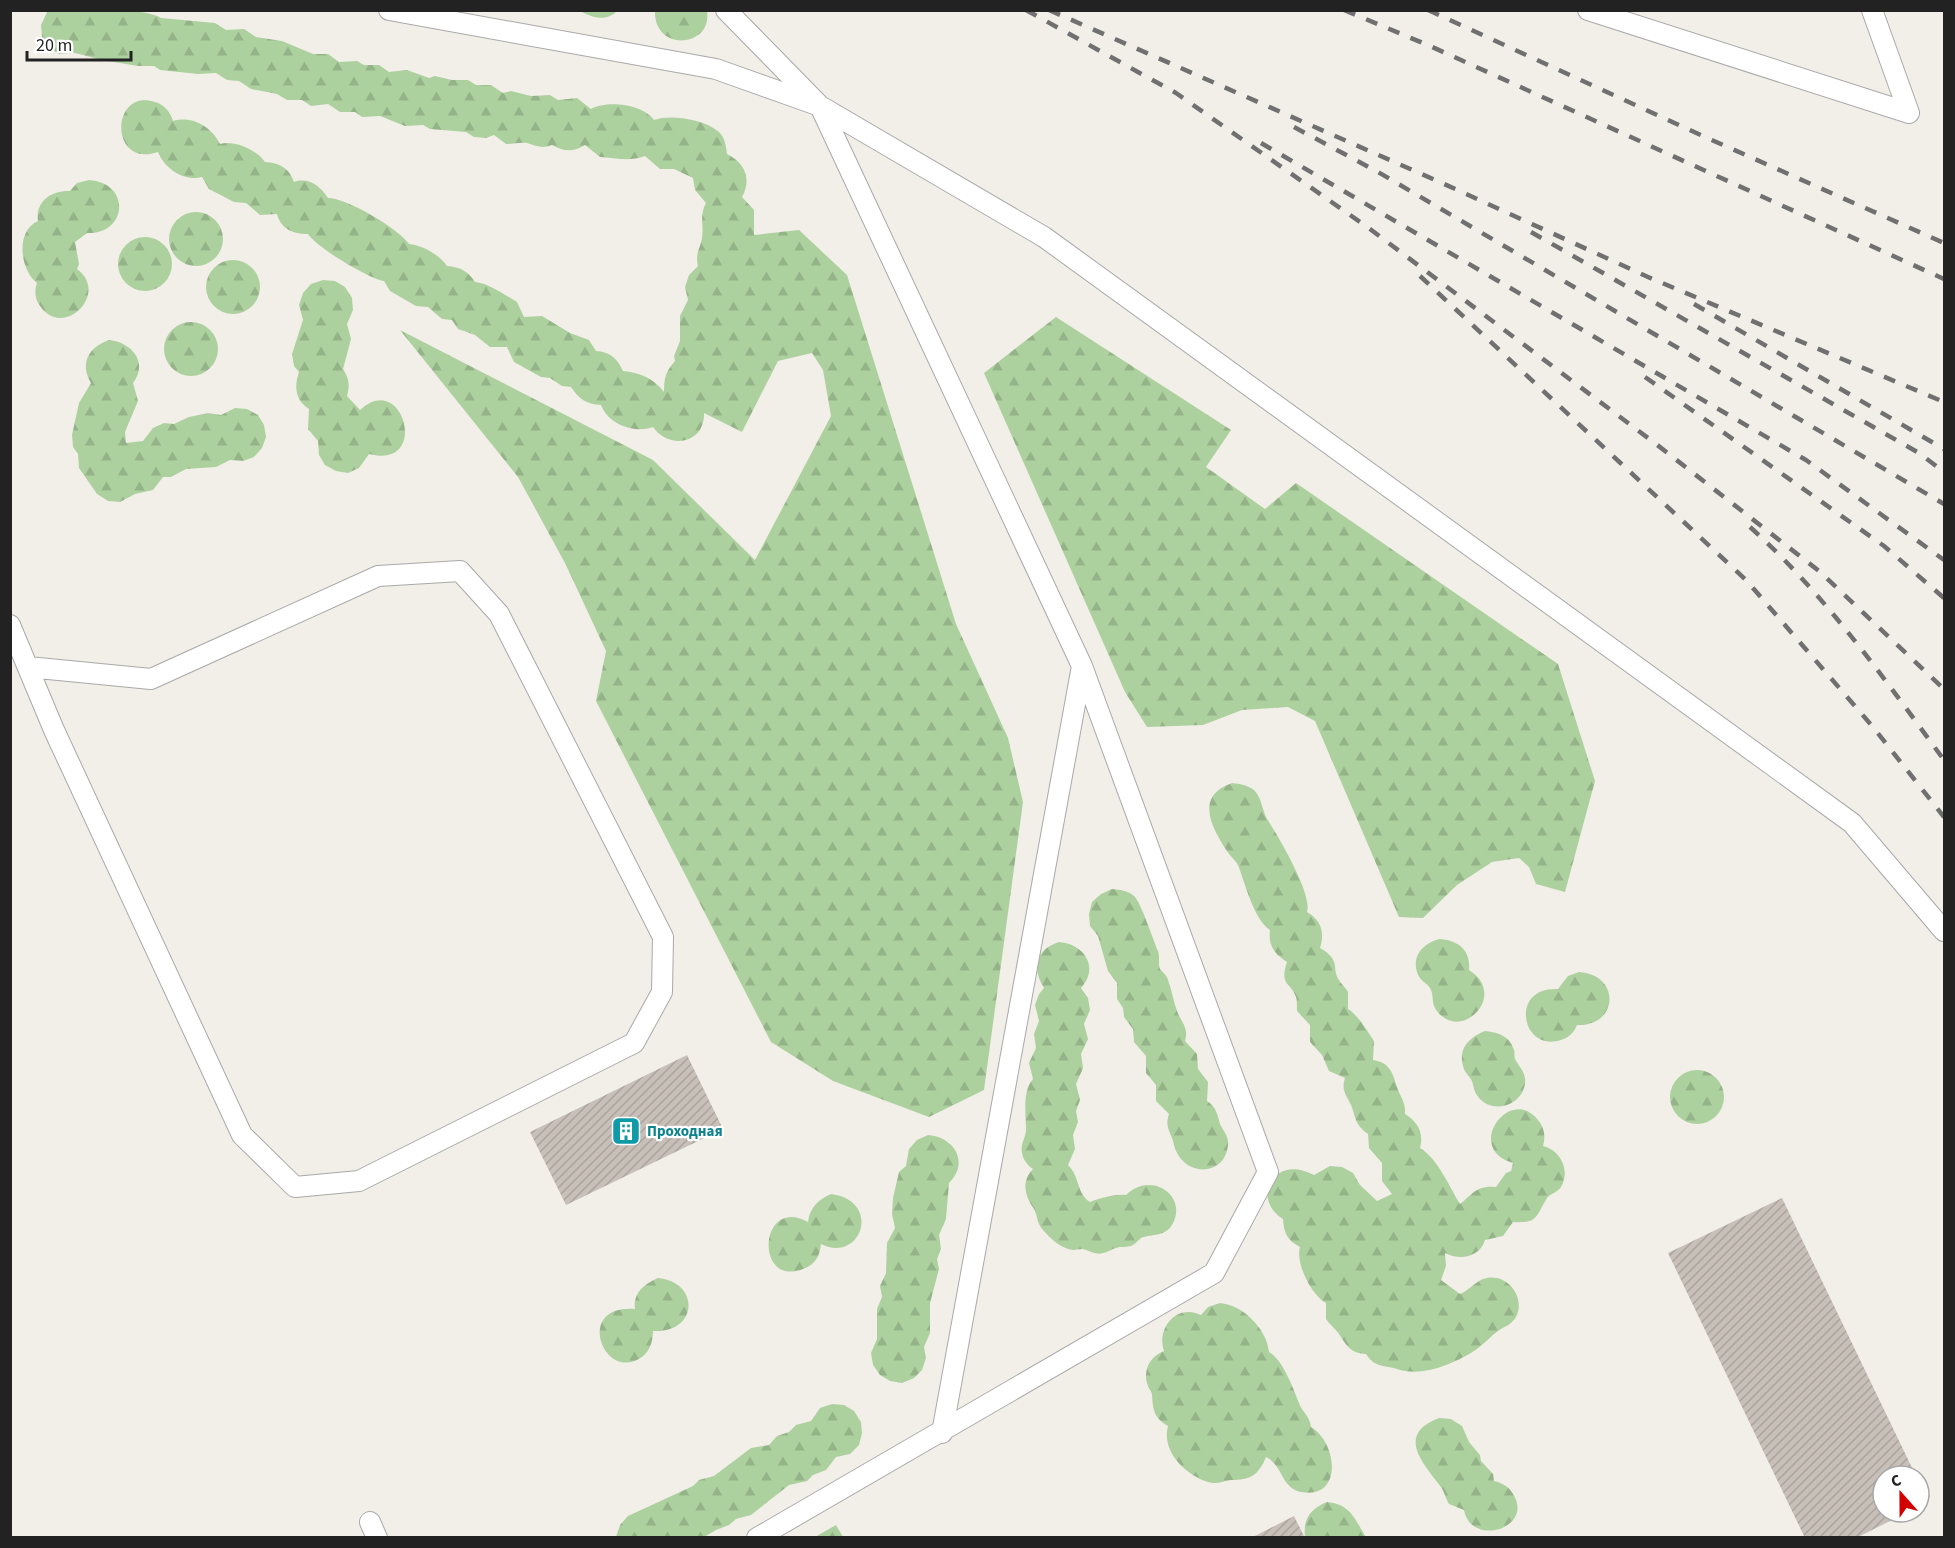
<svg xmlns="http://www.w3.org/2000/svg" width="1955" height="1548" font-family="'Source Sans 3',sans-serif">
  <style>
    .forest { fill: url(#forest-firs) }
    .building { fill: url(#building-hatch) }
    .lines { fill: none; stroke-linecap: round; stroke-linejoin: round }
    .lane-casing { stroke: #a9a9a9; stroke-width: 22 }
    .lane { stroke: #fff; stroke-width: 20 }
    .rail { stroke: #707070; stroke-width: 4.5; stroke-dasharray: 12 12; stroke-linecap: butt }
    .labels { text-anchor: middle; stroke-width: 4.5; stroke-linejoin: round; paint-order: stroke }
    .culture-label { font-size: 15px; font-weight: bold; fill: #0d838f; stroke: #fff; text-anchor: start }
  </style>
  <defs>
    <pattern id="forest-firs" width="22" height="20" patternUnits="userSpaceOnUse" patternTransform="scale(1.5)"><rect width="22" height="20" fill="#add19e"/><path d="M5 1l3.5 6h-7zM16 11l3.5 6h-7z" fill="#95b388"/></pattern>
    <pattern id="building-hatch" width="6" height="6" patternUnits="userSpaceOnUse" patternTransform="scale(1.5)"><rect width="6" height="6" fill="#c7bfb8"/><path d="M-1 1l2-2M0 6l6-6M5 7l2-2" fill="none" stroke="#aba49e"/></pattern>
  </defs>
  <rect width="100%" height="100%" fill="#f2efe9"/>
  <path class="forest" d="M48 10C76 10 140 6 161 18L215 23 226 30 244 29 256 37 282 41 313 54H328L339 62 357 61 364 65H379L389 72 407 70 429 78 435 76 452 80H468L476 85H491L503 93 511 91 531 96 550 95 558 100 577 98 591 109C607 100 643 104 654 120 671 114 704 119 719 132 725 138 726 146 727 154 745 163 752 179 742 197L754 210V235L799 230 847 275 956 624 1008 738 1023 802 984 1090 929 1117 833 1081 771 1042 596 701 606 651 565 563 518 477 400 330 653 460 755 560 831 416 823 370 812 353 778 361 742 432 704 413C705 444 669 450 653 427 634 434 608 424 601 405 586 404 579 399 571 387L562 386 550 378 541 377 514 362 507 347H490L475 335 458 329 452 320 442 319 428 307 416 306 390 291 384 281C369 279 316 247 308 234 293 234 281 229 277 214L260 215 246 203 234 202 209 189 202 177C184 182 164 168 158 152 109 169 110 88 155 102 164 104 171 113 173 121 192 115 212 127 220 144 234 140 257 150 265 162 280 163 289 168 294 182 309 177 320 186 328 198 347 198 399 229 409 244 422 245 440 255 447 266 460 267 468 271 475 282 488 283 505 295 517 302L524 317 542 316 570 333 589 340 596 351C610 352 617 358 623 371 639 372 655 379 664 392 664 379 665 372 675 361L674 356 680 341V316L688 300 685 287 689 275 698 266C695 253 700 249 702 238 704 225 699 216 706 203L695 190 693 178 674 169H660L645 156C630 162 615 158 600 157L585 145C574 152 564 152 552 145 542 149 537 146 527 143 522 142 512 144 506 144L494 135 486 138 474 137 466 132 430 129 423 125 405 126 380 116 362 117 355 112H340L328 104 311 106 302 100H287L277 94 251 89 239 81 227 80 216 73 198 74 160 70 154 66H138L102 60 75 53 59 54 49 47 42 37 41 25Z
    M655 10 707 11C713 48 653 53 655 10Z
    M580 11H617C606 22 593 18 580 11Z
    M89 180C132 183 127 235 87 233L75 242 79 264 77 269C110 293 64 340 40 306 35 299 34 291 37 283 20 270 15 231 38 221 35 201 52 190 70 191L77 183Z
    M169 239a27 27 0 1 1 54 0a27 27 0 1 1-54 0Z
    M118 264a27 27 0 1 1 54 0a27 27 0 1 1-54 0Z
    M206 287a27 27 0 1 1 54 0a27 27 0 1 1-54 0Z
    M323 280 335 281 345 287 352 298 353 310 347 324 351 339 343 369C349 378 350 385 347 396L360 410C403 369 431 470 369 454L359 468 348 473 336 471 325 465 319 455 318 441 308 429 309 409C295 400 294 387 299 372L294 366 292 354 303 320 299 305 303 293 311 284Z
    M1056 317 1231 430 1206 467 1265 509 1296 483 1558 664 1595 781 1565 892 1536 884 1529 867 1519 858 1492 862 1457 885 1423 918 1399 917 1315 721 1288 707 1242 710 1203 725 1147 727 1125 692 984 373Z
    M164 349a27 27 0 1 1 54 0a27 27 0 1 1-54 0Z
    M109 340C131 342 149 362 133 383L138 401 125 432 126 443 143 441 153 428 164 423 174 424 189 417 208 413 221 415 235 408 247 409 258 415 264 425 266 437 262 448 254 457 243 461 230 460 216 467 186 469 171 477H163L153 490 135 494 120 502 108 501 97 494 79 468 78 454 73 447 72 435 79 403 91 383C79 363 89 347 109 340Z
    M1232 783C1240 784 1247 785 1254 790 1262 798 1262 810 1267 819 1277 834 1313 894 1307 912 1321 920 1325 932 1320 948 1342 961 1331 968 1339 980 1341 984 1346 988 1348 992V1009C1359 1016 1367 1031 1374 1041L1373 1060C1389 1062 1393 1073 1397 1087 1400 1097 1406 1102 1405 1114 1418 1122 1424 1133 1420 1148 1438 1159 1449 1186 1460 1204 1472 1195 1476 1185 1496 1187L1506 1173 1511 1171 1513 1163C1463 1149 1510 1084 1538 1120 1544 1127 1546 1136 1543 1146 1560 1150 1571 1170 1561 1187 1558 1192 1550 1194 1547 1198 1536 1216 1538 1224 1513 1222L1503 1236 1485 1240C1480 1257 1460 1261 1445 1253L1446 1266 1441 1280 1460 1294C1470 1290 1476 1280 1487 1278 1508 1274 1526 1298 1516 1317 1511 1325 1505 1326 1498 1331 1491 1336 1485 1343 1477 1349 1456 1363 1422 1378 1397 1369 1384 1365 1375 1368 1366 1354 1350 1353 1347 1346 1339 1334 1336 1329 1330 1325 1326 1319V1303C1312 1296 1295 1263 1300 1247 1287 1240 1284 1233 1283 1219 1250 1199 1274 1153 1314 1175L1330 1166 1342 1167 1353 1173 1360 1185 1377 1201 1392 1194 1382 1181V1163L1369 1148 1368 1134C1355 1125 1356 1118 1351 1105 1346 1095 1341 1090 1345 1078L1329 1071 1322 1055 1310 1042V1025L1297 1011C1297 1008 1297 999 1296 997 1291 982 1279 986 1287 962 1274 954 1268 945 1270 930 1254 920 1245 883 1238 865 1236 861 1232 858 1229 854 1214 832 1192 797 1232 783Z
    M1112 889C1120 890 1127 890 1134 896 1141 902 1153 940 1158 951 1160 956 1158 965 1160 969 1162 972 1167 975 1168 980 1172 990 1173 1001 1177 1011 1181 1022 1189 1027 1185 1041L1197 1054 1198 1069 1208 1082 1207 1101C1216 1107 1217 1113 1220 1124 1223 1131 1229 1136 1228 1145 1225 1178 1182 1177 1174 1145 1172 1133 1164 1128 1169 1114L1156 1101V1085L1146 1073V1056L1134 1042 1133 1029 1124 1017 1123 1008 1117 999V983L1108 971 1098 936 1090 926 1089 914 1092 902 1101 894Z
    M1439 939C1458 940 1471 950 1469 970 1509 995 1461 1043 1437 1011 1431 1004 1434 997 1431 990 1428 982 1419 983 1416 968 1414 952 1426 943 1439 939Z
    M1059 942C1084 944 1100 967 1081 988L1088 998 1090 1010 1084 1024 1088 1039 1081 1054 1083 1068 1076 1084 1080 1100 1076 1111 1078 1122 1073 1135 1075 1149 1068 1165C1080 1176 1076 1193 1090 1202 1101 1198 1115 1194 1126 1195 1151 1170 1189 1196 1172 1225 1165 1236 1155 1234 1144 1237 1140 1237 1137 1243 1133 1245 1127 1248 1121 1246 1116 1248 1112 1249 1108 1252 1103 1253 1097 1255 1092 1252 1086 1250 1082 1248 1077 1250 1073 1250 1060 1248 1051 1239 1043 1230 1036 1223 1038 1213 1032 1206 1024 1194 1022 1180 1033 1169 1027 1165 1023 1159 1022 1153 1020 1144 1026 1137 1026 1130 1026 1115 1022 1091 1033 1079L1029 1063 1036 1048 1034 1034 1039 1021 1035 1005 1039 994 1044 988C1031 968 1036 949 1059 942Z
    M1579 972C1622 975 1618 1027 1577 1025 1574 1033 1568 1038 1561 1040 1521 1053 1509 986 1558 989L1568 976Z
    M1485 1031C1497 1032 1510 1036 1514 1050 1515 1053 1514 1056 1515 1059 1521 1070 1528 1074 1524 1088 1518 1107 1492 1113 1479 1098 1474 1092 1474 1088 1472 1081 1470 1077 1464 1072 1463 1066 1458 1048 1470 1037 1485 1031Z
    M1670 1097a27 27 0 1 1 54 0a27 27 0 1 1-54 0Z
    M928 1135C954 1137 970 1162 949 1183L946 1219 939 1235 941 1249 937 1259 939 1269 930 1303V1333L924 1347 926 1358 922 1370 914 1378 902 1383 890 1381 880 1375 873 1365 871 1353 877 1339V1309L882 1297 880 1286 886 1273 887 1243 895 1228 892 1214 893 1198 899 1172 906 1166 909 1149 917 1140Z
    M831 1194C883 1201 861 1264 821 1244 820 1256 815 1265 803 1269 754 1288 759 1195 808 1222 810 1207 818 1200 831 1194Z
    M658 1278C701 1282 698 1334 653 1331 653 1341 650 1351 642 1357 604 1384 573 1304 635 1309 633 1293 644 1284 658 1278Z
    M1220 1303C1243 1305 1267 1329 1269 1352 1283 1360 1293 1388 1299 1403 1302 1412 1310 1416 1311 1427 1338 1443 1343 1500 1301 1492 1281 1488 1283 1465 1266 1457 1258 1476 1250 1480 1231 1480 1223 1481 1216 1485 1208 1482 1186 1475 1161 1452 1168 1426 1154 1418 1153 1410 1152 1395 1152 1391 1149 1390 1148 1386 1142 1371 1150 1356 1164 1351 1156 1328 1177 1303 1201 1315L1208 1307Z
    M832 1404 844 1405 854 1411 861 1422 862 1433 859 1445 850 1454 836 1457 826 1470 813 1475 807 1481 789 1485 751 1515 736 1519 729 1525 716 1530 704 1537H616L620 1525 628 1516 693 1486 699 1480 714 1476 751 1448 769 1445 777 1436 789 1432 796 1425 811 1421 820 1408Z
    M1439 1418 1451 1419 1462 1426 1469 1442 1480 1455 1481 1461 1493 1474 1494 1481C1503 1483 1509 1487 1513 1494 1535 1528 1471 1548 1464 1510L1449 1504C1446 1499 1444 1491 1441 1487 1425 1465 1394 1435 1439 1418Z
    M1327 1502C1351 1504 1355 1520 1366 1537H1305C1303 1519 1310 1509 1327 1502Z
    M836 1525 843 1537H815Z"/>
  <path class="building" d="M687 1055 723 1129 566 1205 530 1132Z
    M1782 1198 1916 1476H1883V1512H1908L1856 1538H1805L1668 1253Z
    M1919 1483 1928 1502 1919 1507Z
    M1294 1516 1305 1538H1251Z"/>
  <g class="lines">
    <g class="lane-casing">
      <path id="lane" d="M389 10 716 69 820 106 1044 237 1852 823 1944 931
        M726 10 820 106 1082 666 1268 1172 1214 1273 757 1538
        M1588 10 1909 113 1872 10
        M10 625 54 730 242 1135 295 1187 359 1181 634 1043 662 992 663 937 499 614 460 571 378 576 151 679 28 667
        M942 1433 1082 666
        M370 1522 377 1538"/>
    </g>
    <use href="#lane" class="lane"/>
    <path class="rail" d="M1026 10 1176 93 1370 229 1656 444 1819 571 1944 689
      M1049 10 1442 183 1648 277 1944 402
      M1344 10 1430 46 1944 279
      M1428 10 1705 137 1944 243
      M1294 127 1378 172 1944 504
      M1261 143 1806 460 1944 560
      M1531 232 1919 453 1944 472
      M1420 276 1746 580 1873 727 1944 817
      M1694 304 1944 449
      M1645 377 1884 546 1944 598
      M1750 527C1824 593 1886 681 1944 760"/>
  </g>
  <defs>
    <g id="building-square" transform="scale(1.5)"><rect x="-9" y="-9" width="18" height="18" rx="4" fill="#0f9aa8" stroke="#fff"/><path d="M-4-6H4V6H1V3H-1V6H-4ZM-2.5-4.3h1.7v1.8h-1.7ZM.8-4.3h1.7v1.8H.8ZM-2.5-1h1.7V.8h-1.7ZM.8-1h1.7V.8H.8Z" fill="#fff"/></g>
  </defs>
  <g fill-rule="evenodd">
    <use href="#building-square" x="626" y="1131"/>
  </g>
  <g class="labels">
    <g class="culture-label">
      <text x="647" y="1136">Проходная</text>
    </g>
  </g>
  <rect width="1955" height="1548" fill="none" stroke="#222222" stroke-width="24"/>
  <g transform="translate(1901 1494) rotate(339)"><circle r="28" fill="#ffffff" stroke="#a7a7a7" stroke-width="1.5"/>
  <path d="M0-4.5L10 22L0 15L-10 22Z" fill="#d40000"/>
  <text y="-9" font-size="16" font-weight="bold" text-anchor="middle" fill="#222222">С</text>
  </g>
  <path d="M27 51v9h104v-9" fill="none" stroke="#222222" stroke-width="3"/>
  <text x="36" y="51" font-size="18" fill="#222222" stroke="#ffffff" stroke-width="4.5" paint-order="stroke">20 m</text>
</svg>
